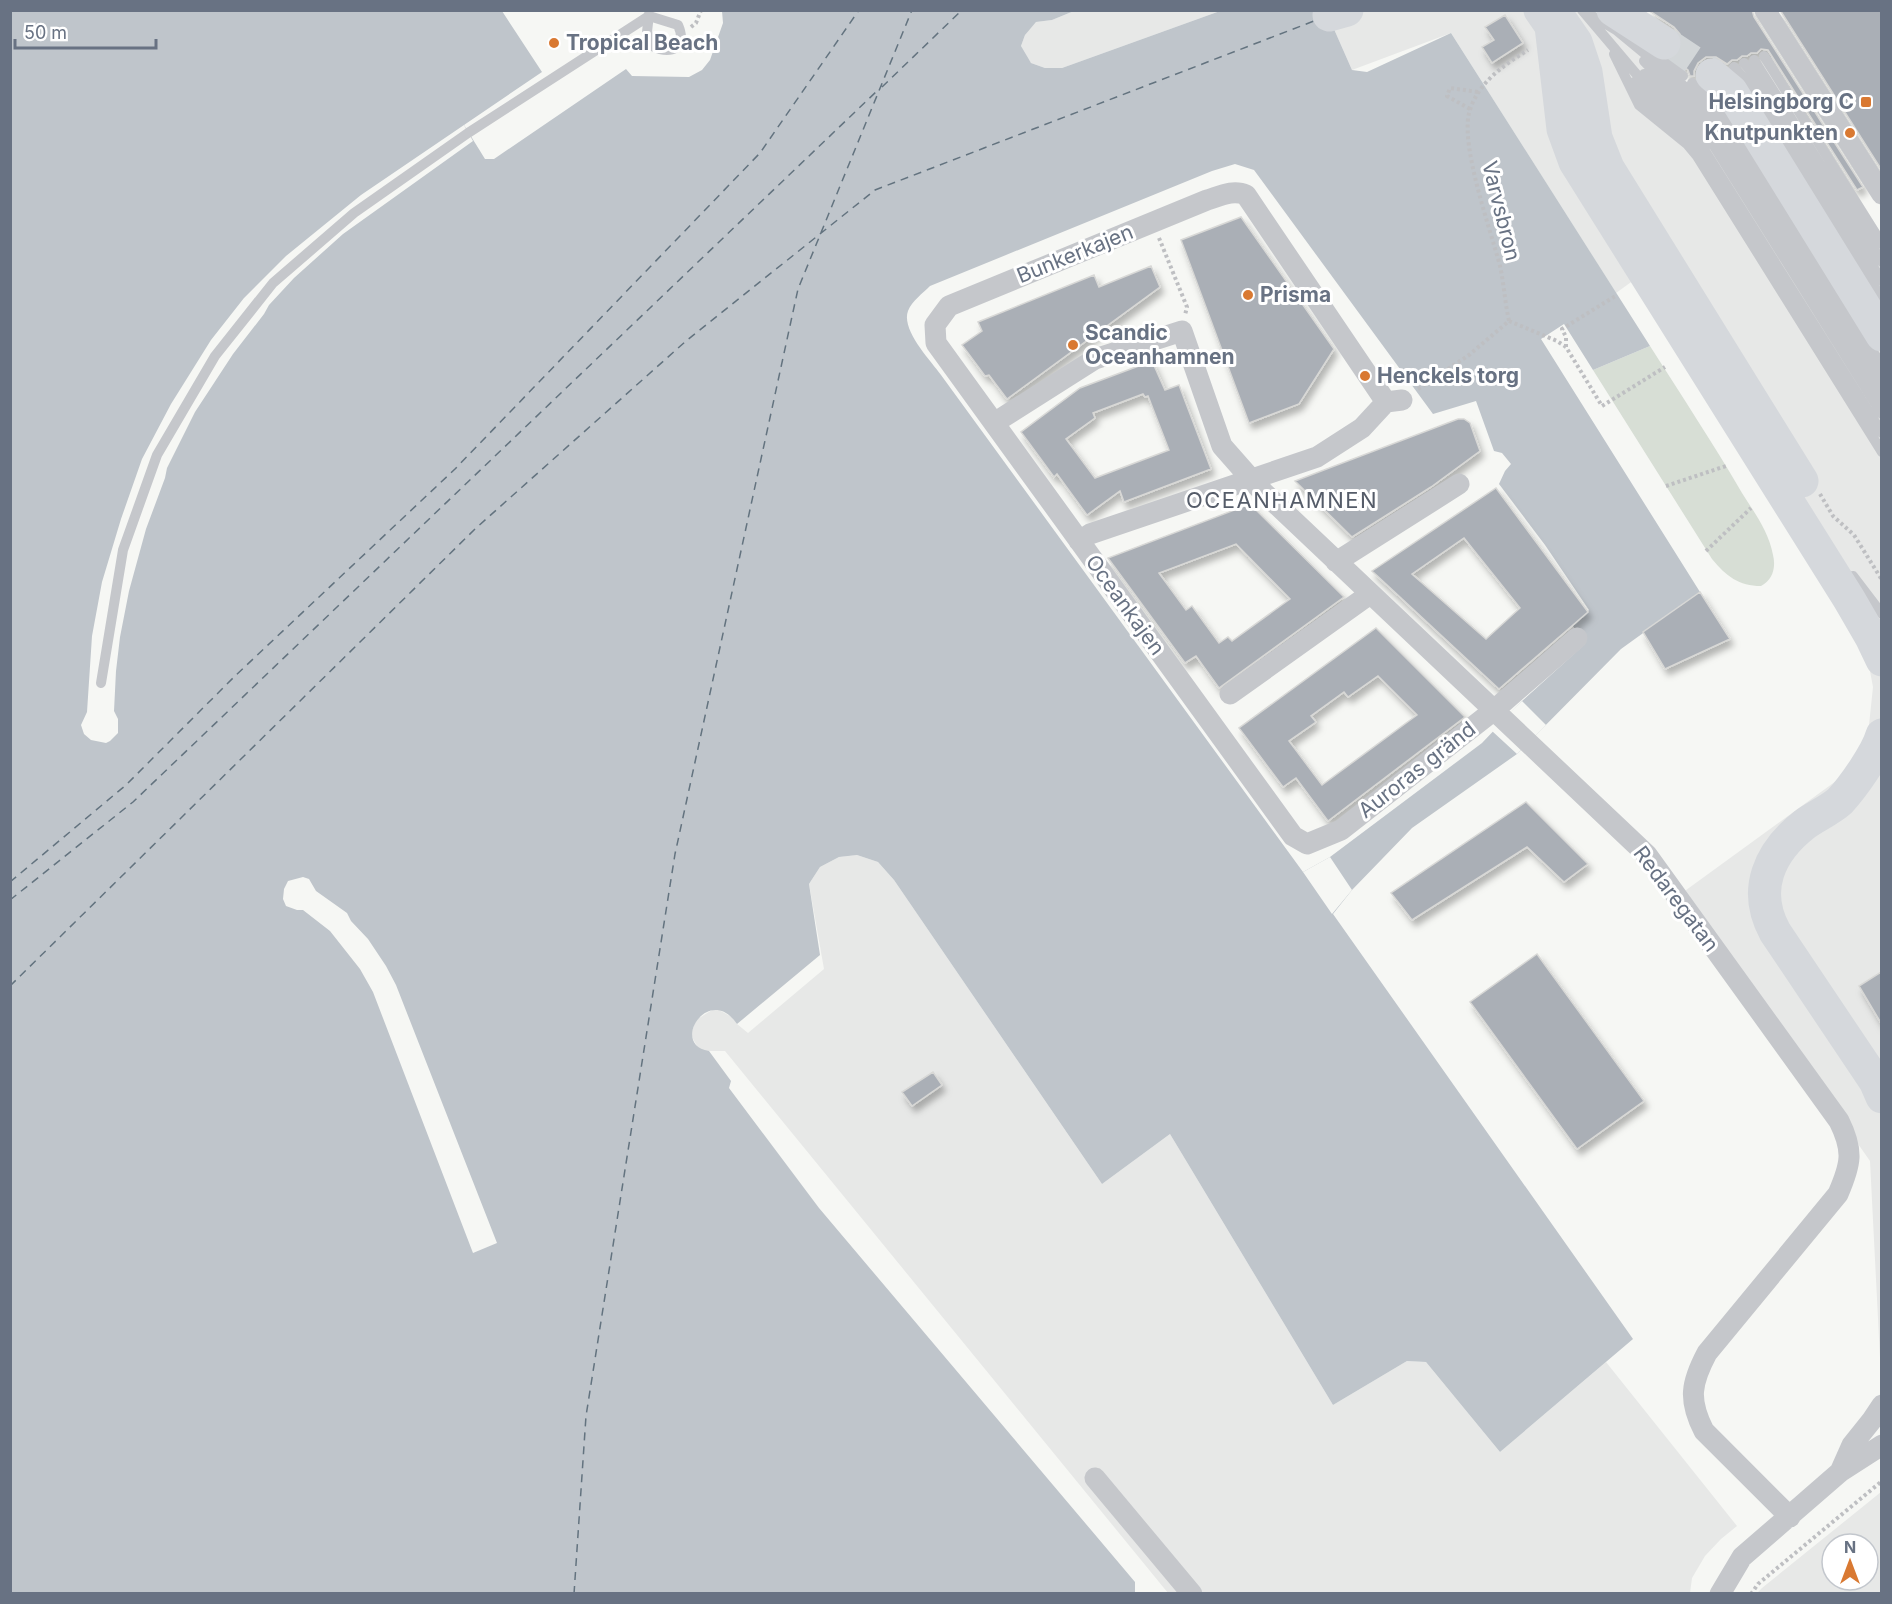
<svg xmlns="http://www.w3.org/2000/svg" width="1892" height="1604" font-family="Inter,sans-serif">
  <style>
    .built { fill: #e7e8e7; fill-rule: evenodd }
    .green { fill: #d7ded5 }
    .water { fill: #bfc5cb; fill-rule: evenodd }
    .pier { fill: #f6f7f4 }
    .lines { fill: none; stroke-linecap: round; stroke-linejoin: round }
    .ferry { stroke: #63737f; stroke-width: 1.5; stroke-dasharray: 8 6; stroke-linecap: butt }
    .building { fill: #aaafb6; stroke: #d8d8d6; stroke-width: 1.5; fill-rule: evenodd; filter: url(#shadow) }
    .highway-tunnel { stroke: #d2d6d8; stroke-width: 33; stroke-dasharray: 33 16; stroke-linecap: butt }
    .path { stroke: #bebfc2; stroke-width: 4; stroke-dasharray: 3 3; stroke-linecap: butt }
    .lane { stroke: #c5c7cb; stroke-width: 10 }
    .street { stroke: #c5c7cb; stroke-width: 21 }
    .highway { stroke: #d5d8dc; stroke-width: 33 }
    .poi-dot { fill: #d97932; stroke: #fff; stroke-width: 2 }
    .labels { text-anchor: middle; stroke-width: 6; stroke-linejoin: round; paint-order: stroke }
    .poi-label { font-size: 21px; font-weight: bold; fill: #687283; stroke: #fff; text-anchor: start }
    .street-label { font-size: 21px; fill: #687283; stroke: #fff }
    .neighbourhood-label { font-size: 22px; letter-spacing: 1.5px; fill: #555c69; stroke: #fff }
  </style>
  <defs>
    <filter id="shadow"><feDropShadow dx="3.5" dy="6" stdDeviation="3" flood-color="#0004"/></filter>
  </defs>
  <rect width="100%" height="100%" fill="#f6f7f4"/>
  <path class="built" d="M1074 11H1220L1062 68H1045L1031 63 1024 54 1021 46 1025 35 1030 27 1036 22 1052 20Z
    M1326 11H1645L1688 84 1770 54 1881 233 1880 1358 1870 1161 1682 893 1836 781 1856 759 1869 725 1873 687 1866 650 1634 280 1616 293 1451 33 1352 70Z
    M857 855 878 862 894 880 1102 1184 1170 1134 1333 1405 1407 1361 1426 1362 1500 1452 1606 1362 1737 1526 1721 1539 1705 1556 1692 1578 1690 1593H1168L725 1051H703L697 1046 693 1039 691 1034 696 1020 712 1010H719L732 1017 737 1024 748 1033 824 969 809 884 820 867 839 857Z
    M1881 1492V1593H1757L1762 1588ZM1832 1544H1868V1580H1832Z"/>
  <path class="green" d="M1650 346C1681 395 1713 443 1742 493 1754 512 1769 532 1773 555 1776 567 1773 580 1761 586 1739 586 1726 576 1712 559L1593 370Z"/>
  <path class="water" d="M11 11H502L542 72 464 125 485 159H494L626 69 632 76 689 77 702 70 710 60 723 23 722 11H1074L1052 20 1036 22 1025 35 1021 46 1031 63 1045 68H1062L1220 11H1326L1352 70 1367 72 1451 33 1650 346 1593 370 1564 324 1541 339 1700 592 1621 649 1517 754 1412 828 1352 890 1333 914 1633 1339 1500 1452 1426 1362 1407 1361 1333 1405 1170 1134 1102 1184 894 880 878 862 857 855 839 857 820 867 809 884 820 955 737 1024C709 983 669 1045 709 1051L731 1081 729 1088 819 1208 1135 1582V1593L11 1594ZM1235 164 1254 170 1433 414 1476 401 1494 451 1502 453 1511 464 1505 471 1499 484 1545 545 1589 610 1573 626 1585 644 1522 701 1482 743 1330 857 1303 872 941 375C930 360 901 330 908 311 912 301 923 293 930 286L1212 171Z"/>
  <path class="pier" d="M464 125 473 141 343 234 294 278 269 305 264 314 233 354 195 412 167 468 165 478 146 529 129 591 120 637 116 671 114 711 118 719V733L110 741 106 743 91 740 84 734 81 725 87 712 92 636 102 582 121 519 142 459 171 404 211 340 244 298 286 256 361 195Z
    M1522 701 1546 725 1517 754 1492 731Z
    M1330 857 1352 890 1332 914 1303 872Z
    M303 877 309 879 316 891 347 913 351 921 368 939 386 966 396 985 497 1243 473 1253 373 992 360 969 330 931 303 910H297L286 906 283 899 284 889 288 881Z"/>
  <g class="lines">
    <path class="ferry" d="M882 87 962 10
      M10 882 126 785 235 676 455 469 760 153 859 10
      M10 900 133 802 878 90
      M10 986 475 529 686 341 875 190 1314 21
      M574 1594 586 1416 675 854 798 289 912 10"/>
  </g>
  <path class="building" d="M1648 10H1752L1754 17 1863 187 1857 190 1768 50 1761 49 1757 53H1751L1747 56H1742L1737 60H1732L1727 64 1716 57H1706L1698 63 1694 71V76H1690L1688 70 1673 59 1680 53 1683 45 1680 34 1674 27Z
    M1780 10H1881V169Z
    M1505 15 1523 43 1492 63 1482 47 1494 40 1485 27Z
    M1241 217 1334 349 1299 404 1249 423 1181 240Z
    M1151 266 1160 287 1007 399 989 375 985 376 962 345 982 331 978 322 1094 275 1099 287Z
    M1152 361 1165 390 1179 385 1211 469 1124 502 1120 491 1087 515 1057 474 1054 477 1021 432 1080 388ZM1143 394 1145 397 1148 396 1169 450 1095 478 1066 439 1095 418 1093 413Z
    M1458 419H1464L1470 423 1480 451 1431 487 1352 537 1295 481Z
    M1496 488 1588 612 1499 689 1372 571ZM1464 538 1520 608 1486 639 1412 574Z
    M1250 504 1344 597 1219 688 1196 656 1185 663 1108 558ZM1236 544 1290 599 1232 641 1228 637 1219 643 1192 606 1186 610 1159 573Z
    M1700 592 1730 639 1665 669 1643 632Z
    M1376 628 1465 717 1328 821 1296 778 1283 787 1239 728ZM1378 676 1417 715 1322 785 1289 741 1316 722 1311 716 1344 692 1348 697Z
    M1526 802 1588 864 1564 882 1527 847 1412 920 1391 893Z
    M1537 954 1644 1101 1577 1149 1470 1002Z
    M1881 972V1023L1859 986Z
    M933 1072 942 1085 912 1106 902 1092Z"/>
  <g class="lines">
    <path class="highway-tunnel" d="M1664 43 1712 75"/>
    <path class="path" d="M691 27 696 23 701 10
      M1470 109 1447 96 1450 88 1478 92
      M1159 238 1187 307 1185 315
      M1509 321 1557 341 1566 347 1602 406 1665 367
      M1566 347V337L1562 329 1617 295
      M1418 389 1469 355 1509 321C1505 303 1504 284 1500 266 1490 228 1461 148 1469 113 1477 83 1504 65 1528 50
      M1666 486 1726 466
      M1820 494 1833 516 1854 535 1882 580
      M1706 551 1751 508
      M1751 1594 1758 1584 1882 1481"/>
    <path class="lane" d="M1582 10 1649 89 1701 132 1714 146 1882 414
      M649 14 647 32 652 46C671 55 688 48 678 25L649 16
      M1589 14 1616 30 1725 120 1735 133 1882 366
      M1614 54 1639 105 1687 144 1697 156 1882 452
      M1654 55 1683 76
      M1764 56 1882 244
      M1754 60 1882 262
      M1644 61C1670 89 1705 108 1729 138L1882 382
      M1744 63 1752 73 1882 281
      M1734 67 1745 80 1882 299
      M1644 74 1714 133 1721 141 1882 398
      M1634 82 1645 98 1698 142 1705 151 1882 433
      M1692 83 1730 112
      M1853 576 1882 614
      M101 683 123 550 157 455 215 356 273 283 354 213 468 133 649 16"/>
    <path class="street" d="M1765 10 1882 194
      M1402 400 1386 402 1246 195C1233 189 1220 196 1207 200L949 306 935 325 936 343 1293 836 1307 844 1341 830 1493 711 1577 638
      M994 423 1095 359 1182 331 1222 446 1259 488 1647 855 1839 1121C1854 1151 1851 1164 1838 1194L1707 1353C1691 1383 1688 1400 1704 1431L1790 1517
      M1079 541 1090 534 1317 457 1362 428 1386 402
      M1336 562 1459 484
      M1230 694 1370 594
      M1840 1472 1852 1445 1872 1420 1882 1405
      M1095 1478 1192 1594
      M1720 1594 1742 1557 1840 1472 1882 1445"/>
    <path class="highway" d="M1540 10 1551 26 1563 129 1575 162 1849 599 1871 637 1882 660
      M1554 10 1576 42 1586 72 1596 138 1608 168 1802 481
      M1613 10 1664 43
      M1329 15 1347 10
      M1712 75 1731 91 1882 335
      M1882 735C1877 753 1853 787 1840 801 1830 810 1816 816 1805 824 1769 852 1752 890 1775 932L1875 1081 1882 1097"/>
  </g>
  <g class="poi-dot">
    <circle cx="554" cy="43" r="6"/>
    <rect x="1860" y="96" width="12" height="12" rx="3"/>
    <circle cx="1850" cy="133" r="6"/>
    <circle cx="1248" cy="295" r="6"/>
    <circle cx="1073" cy="345" r="6"/>
    <circle cx="1365" cy="376" r="6"/>
  </g>
  <g class="labels">
    <g class="poi-label">
      <text x="566" y="50">Tropical Beach</text>
      <text x="1854" y="109" text-anchor="end">Helsingborg C</text>
      <text x="1838" y="140" text-anchor="end">Knutpunkten</text>
      <text x="1260" y="302">Prisma</text>
      <text x="1085" y="340">Scandic<tspan x="1085" dy="24">Oceanhamnen</tspan></text>
      <text x="1377" y="383">Henckels torg</text>
    </g>
    <g class="street-label">
      <text transform="translate(1501 211) rotate(76)" y="7">Varvsbron</text>
      <text transform="translate(1075 254) rotate(-22)" y="7">Bunkerkajen</text>
      <text transform="translate(1125 605) rotate(54)" y="7">Oceankajen</text>
      <text transform="translate(1417 770) rotate(-38)" y="7">Auroras gränd</text>
      <text transform="translate(1676 899) rotate(53)" y="7">Redaregatan</text>
    </g>
    <g class="neighbourhood-label">
      <text x="1282" y="508">OCEANHAMNEN</text>
    </g>
  </g>
  <rect width="1892" height="1604" fill="none" stroke="#687283" stroke-width="24"/>
  <g transform="translate(1850 1562)"><circle r="28" fill="#ffffff" stroke="#c3c7cd" stroke-width="1.5"/>
  <path d="M0-4.5L10 22L0 15L-10 22Z" fill="#d97932"/>
  <text y="-9" font-size="16" font-weight="bold" text-anchor="middle" fill="#687283">N</text>
  </g>
  <path d="M15 39v9h141v-9" fill="none" stroke="#687283" stroke-width="3"/>
  <text x="24" y="39" font-size="18" fill="#687283" stroke="#ffffff" stroke-width="4.5" paint-order="stroke">50 m</text>
</svg>
